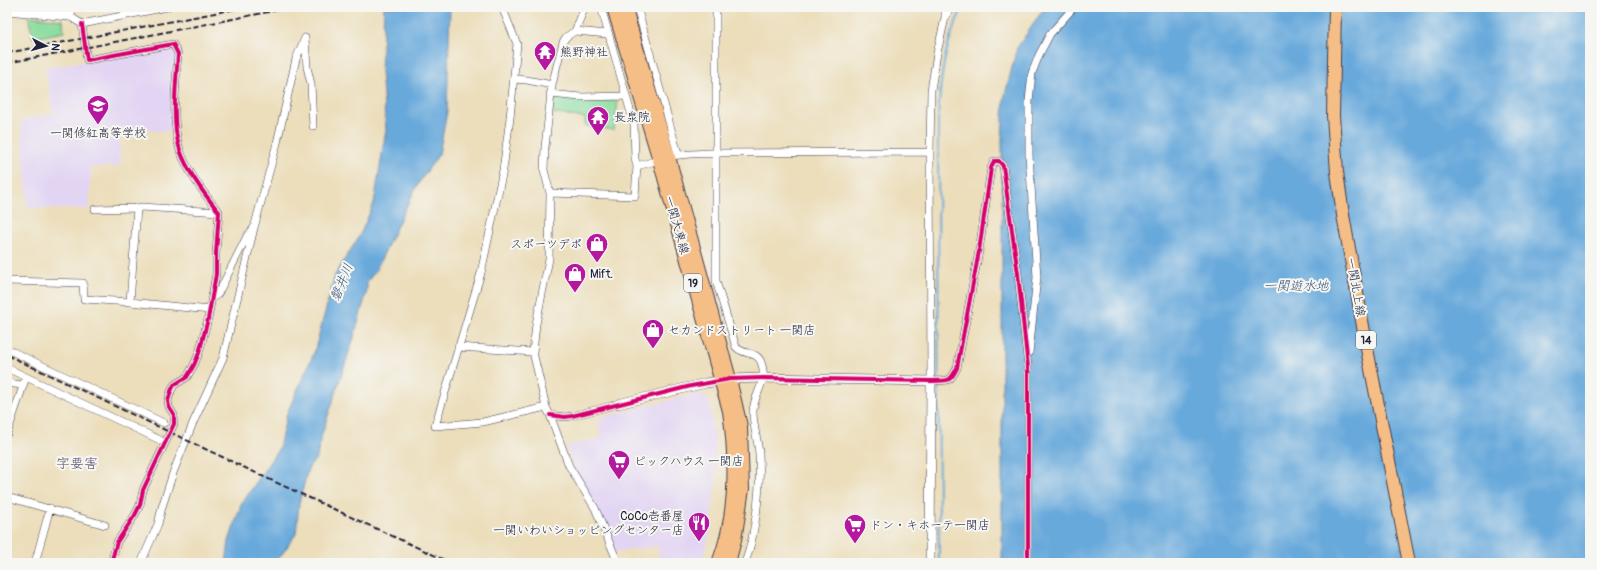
<svg xmlns="http://www.w3.org/2000/svg" width="1597" height="570" font-family="Pangolin,'Klee One',sans-serif">
  <style>
    .built { fill: #e2d4f3 }
    .green { fill: #88db9d; stroke: #557e6c }
    .water { fill: #67a9db; stroke: #44668b }
    .lines { fill: none; stroke-linecap: round; stroke-linejoin: round }
    .stream { stroke: #67a9db; stroke-width: 2 }
    .minor-casing { stroke: #403e4e; stroke-width: 8 }
    .tertiary-casing { stroke: #403e4e; stroke-width: 10 }
    .primary-casing { stroke: #403e4e; stroke-width: 14 }
    .minor { stroke: #fff; stroke-width: 7 }
    .tertiary { stroke: #fff; stroke-width: 9 }
    .primary { stroke: #f6be87; stroke-width: 12 }
    .rail { stroke: #22223b; stroke-width: 2; stroke-dasharray: 6 3; stroke-linecap: butt }
    .cycleway-casing { stroke: #f6f6f2; stroke-width: 6 }
    .cycleway { stroke: #d6006c; stroke-width: 4 }
    .labels { text-anchor: middle; stroke-width: 4; stroke-linejoin: round; paint-order: stroke }
    .shield { fill: #f6f6f2; stroke: #626272; stroke-width: 1 }
    .shield-label { font-size: 11px; font-weight: bold; fill: #22223b }
    .poi-label { font-size: 12px; fill: #22223b; stroke: #f6f6f2; text-anchor: start }
    .street-label { font-size: 12px; fill: #22223b; stroke: #f6f6f2 }
    .water-label { font-size: 13px; font-style: italic; fill: #3e587b; stroke: #f6f6f2 }
    .quarter-label { font-size: 14px; fill: #5e4e70; stroke: #f6f6f2 }
  </style>
  <rect width="100%" height="100%" fill="#f6f6f2"/>
  <filter id="ink" filterUnits="userSpaceOnUse"><feTurbulence type="fractalNoise" baseFrequency=".025" numOctaves="2"/><feDisplacementMap in="SourceGraphic" scale="8" xChannelSelector="R" yChannelSelector="G"/><feConvolveMatrix kernelMatrix="1 2 1 2 8 2 1 2 1" color-interpolation-filters="sRGB"/></filter>
  <filter id="wash" filterUnits="userSpaceOnUse"><feTurbulence type="fractalNoise" baseFrequency=".012" numOctaves="4" result="noise"/><feDisplacementMap in="SourceGraphic" scale="16" xChannelSelector="R" yChannelSelector="G"/><feGaussianBlur stdDeviation="0.9" result="paint"/><feColorMatrix in="noise" values="0 0 0 0 0 0 0 0 0 0 0 0 0 0 0 0 0 1.4 0 .05"/><feComposite in="paint" operator="in"/></filter>
  <g filter="url(#wash)">
    <rect width="100%" height="100%" fill="#ecdebb"/>
    <path class="built" d="M171 47 177 54 175 131 120 130V166L91 167 89 209 28 208 21 121 54 113 45 68Z
      M699 393 709 400 714 437 716 473 710 533 702 563H659L658 546 615 552 574 469 566 446 602 438 598 418Z"/>
    <path class="green" d="M28 16 63 20 64 32 33 38Z
      M555 97 618 101 614 130 585 126V118L552 113Z"/>
    <path class="water" d="M384 7H450L447 112 439 154 418 184 404 211 376 270 367 282V291L354 337 321 437 317 457 308 469 299 503 296 534 276 563H226L229 541 241 505 279 448 287 413 314 353 335 275 360 235 374 203 386 130 381 72Z
      M1045 7H1590V563H1002V141L1004 99 1017 48Z"/>
    <g class="lines">
      <path class="stream" d="M939 563 938 120C940 80 944 43 963 7"/>
    </g>
  </g>
  <g filter="url(#ink)">
    <g class="lines">
      <g class="minor-casing">
        <path id="minor" d="M502 7 517 44 510 118 503 170 481 273 435 426 483 422 546 407
          M585 7 575 31 566 37 563 42 552 85 545 147 544 170 550 193 549 259 536 324 533 352 546 407 550 415 569 466 595 508 618 563
          M637 7 678 154
          M716 7V281L736 347C744 356 756 350 761 362 769 382 753 394 753 412 753 426 758 440 759 454 761 486 756 533 745 563
          M945 7V18L937 53 931 90 930 152 931 381C948 380 949 384 957 368L979 251 991 168 994 161H999L1003 166 1018 274 1028 367V563
          M69 16 82 24 167 7
          M945 17 951 7
          M82 24 87 60 173 44 178 54C176 83 171 122 180 150 188 173 204 194 219 212L216 253V274L208 319 199 353 194 365 187 377 174 385 171 391 168 401 169 407 174 415V424L143 490 140 505 135 515 117 542 111 563
          M575 31 608 34
          M305 39 307 67 311 84 313 126
          M514 79 527 80 552 85
          M550 94 580 97 626 96
          M669 157C683 153 700 154 715 153L930 152
          M637 166 659 160
          M550 193 635 196 637 166 635 159 634 124 601 7
          M95 209 137 208
          M7 281 83 283 84 299 130 302 210 310
          M212 298 218 294 247 236 253 229
          M130 302 137 208 142 207 219 212
          M458 347 533 352
          M7 349 164 423
          M1029 353 1037 277 1029 155V101L1032 73 1039 55 1050 34 1074 7
          M7 368 160 440
          M7 383 22 385
          M550 415 565 417 572 416 618 404
          M7 434 26 377
          M7 497 105 525
          M35 563 50 508
          M141 563 158 524 162 507 173 473 193 423 223 358 254 228 277 143 296 59 305 38"/>
      </g>
      <g class="tertiary-casing">
        <path id="tertiary" d="M7 10 69 16 72 7
          M618 404 706 383 730 379 763 378 931 381 930 563"/>
      </g>
      <g class="primary-casing">
        <path id="primary" d="M613 7 659 160 729 411C736 461 737 515 718 563
          M625 7 669 157 730 379 741 426 743 489 735 540 729 563
          M1335 7 1333 116 1337 172 1343 215 1368 354 1409 563"/>
      </g>
      <use href="#minor" class="minor"/>
      <use href="#tertiary" class="tertiary"/>
      <use href="#primary" class="primary"/>
      <path class="rail" d="M7 53 246 7
        M7 63 294 7
        M7 355 275 482 451 563"/>
      <g class="cycleway-casing">
        <path id="cycleway" d="M82 24 87 60 173 44 178 54C176 83 171 122 180 150 188 173 204 194 219 212L216 253V274L208 319 199 353 194 365 187 377 174 385 171 391 168 401 169 407 174 415V424L143 490 140 505 135 515 117 542 111 563
          M550 415 565 417 572 416 691 386 730 379 763 378 931 381C948 380 949 384 957 368L979 251 991 168 994 161H999L1003 166 1018 274 1028 367V563"/>
      </g>
      <use href="#cycleway" class="cycleway"/>
    </g>
  </g>
  <defs>
    <g id="temple-pin" transform="scale(1.15)"><path d="M0 17L-7.5 6A9.5 9.5 0 1 1 7.5 6Z" fill="#b5179e" stroke="#f6f6f2"/><path d="M0-6L5-2H3V0L6.5 2.5H4V6H1.5V3h-3V6H-4V2.5H-6.5L-3 0V-2H-5Z" fill="#fff"/></g>
    <g id="school-pin" transform="scale(1.15)"><path d="M0 17L-7.5 6A9.5 9.5 0 1 1 7.5 6Z" fill="#b5179e" stroke="#f6f6f2"/><path d="M0-5L7-2L0 1L-7-2ZM-4 1L0 2.5L4 1V4Q0 6-4 4Z" fill="#fff"/></g>
    <g id="shop-pin" transform="scale(1.15)"><path d="M0 17L-7.5 6A9.5 9.5 0 1 1 7.5 6Z" fill="#b5179e" stroke="#f6f6f2"/><path d="M-5-2.5h2.3a2.7 3.5 0 0 1 5.4 0H5L5.5 6h-11ZM-1.5-2.5h3a1.5 2.3 0 0 0-3 0Z" fill="#fff"/></g>
    <g id="supermarket-pin" transform="scale(1.15)"><path d="M0 17L-7.5 6A9.5 9.5 0 1 1 7.5 6Z" fill="#b5179e" stroke="#f6f6f2"/><path d="M-6-5.5h2.5l.6 2H6L4.5 2H-2.5L-4.4-4H-6ZM-1.5 3.2a1.3 1.3 0 1 0 .1 0ZM3 3.2a1.3 1.3 0 1 0 .1 0Z" fill="#fff"/></g>
    <g id="restaurant-pin" transform="scale(1.15)"><path d="M0 17L-7.5 6A9.5 9.5 0 1 1 7.5 6Z" fill="#b5179e" stroke="#f6f6f2"/><path d="M-5-6h1v4h1v-4h1v4h1v-4h1v5L-1.5 .5V6h-2V.5L-5-1ZM5-6V6H3V1.5H1.5Q1.5-4 5-6Z" fill="#fff"/></g>
  </defs>
  <g fill-rule="evenodd">
    <use href="#temple-pin" x="545" y="52"/>
    <use href="#school-pin" x="98" y="106"/>
    <use href="#temple-pin" x="598" y="117"/>
    <use href="#shop-pin" x="597" y="244"/>
    <use href="#shop-pin" x="575" y="274"/>
    <use href="#shop-pin" x="653" y="330"/>
    <use href="#supermarket-pin" x="619" y="461"/>
    <use href="#restaurant-pin" x="699" y="523"/>
    <use href="#supermarket-pin" x="855" y="525"/>
  </g>
  <g class="labels">
    <g class="shield">
      <rect x="684" y="274" width="18" height="18" rx="3"/>
      <rect x="1356" y="331" width="20" height="18" rx="3"/>
    </g>
    <g class="shield-label">
      <text x="693" y="287">19</text>
      <text x="1366" y="344">14</text>
    </g>
    <g class="poi-label">
      <text x="560" y="56">熊野神社</text>
      <text x="614" y="121">長泉院</text>
      <text x="98" y="137" text-anchor="middle">一関修紅高等学校</text>
      <text x="582" y="248" text-anchor="end">スポーツデポ</text>
      <text x="590" y="278">Mift.</text>
      <text x="668" y="334">セカンドストリート 一関店</text>
      <text x="634" y="465">ピックハウス 一関店</text>
      <text x="684" y="520" text-anchor="end">CoCo壱番屋<tspan x="684" dy="14">一関いわいショッピングセンター店</tspan></text>
      <text x="870" y="529">ドン・キホーテ一関店</text>
    </g>
    <g class="street-label">
      <text transform="translate(677 225) rotate(74)" y="4">一関大東線</text>
      <text transform="translate(1356 287) rotate(80)" y="4">一関北上線</text>
    </g>
    <g class="water-label">
      <text transform="translate(341 282) rotate(-68)" y="5">磐井川</text>
      <text x="1296" y="290">一関遊水地</text>
    </g>
    <g class="quarter-label">
      <text x="77" y="468">字要害</text>
    </g>
  </g>
  <rect width="1597" height="570" fill="none" stroke="#f6f6f2" stroke-width="24"/>
  <g transform="translate(46 46) rotate(96)" stroke="#f6f6f2" stroke-width="3" paint-order="stroke">
  <path d="M0-3L7 15L0 10L-7 15Z" fill="#22223b"/>
  <text y="-6" font-size="11" font-weight="bold" text-anchor="middle" fill="#22223b">N</text>
  </g>
</svg>
